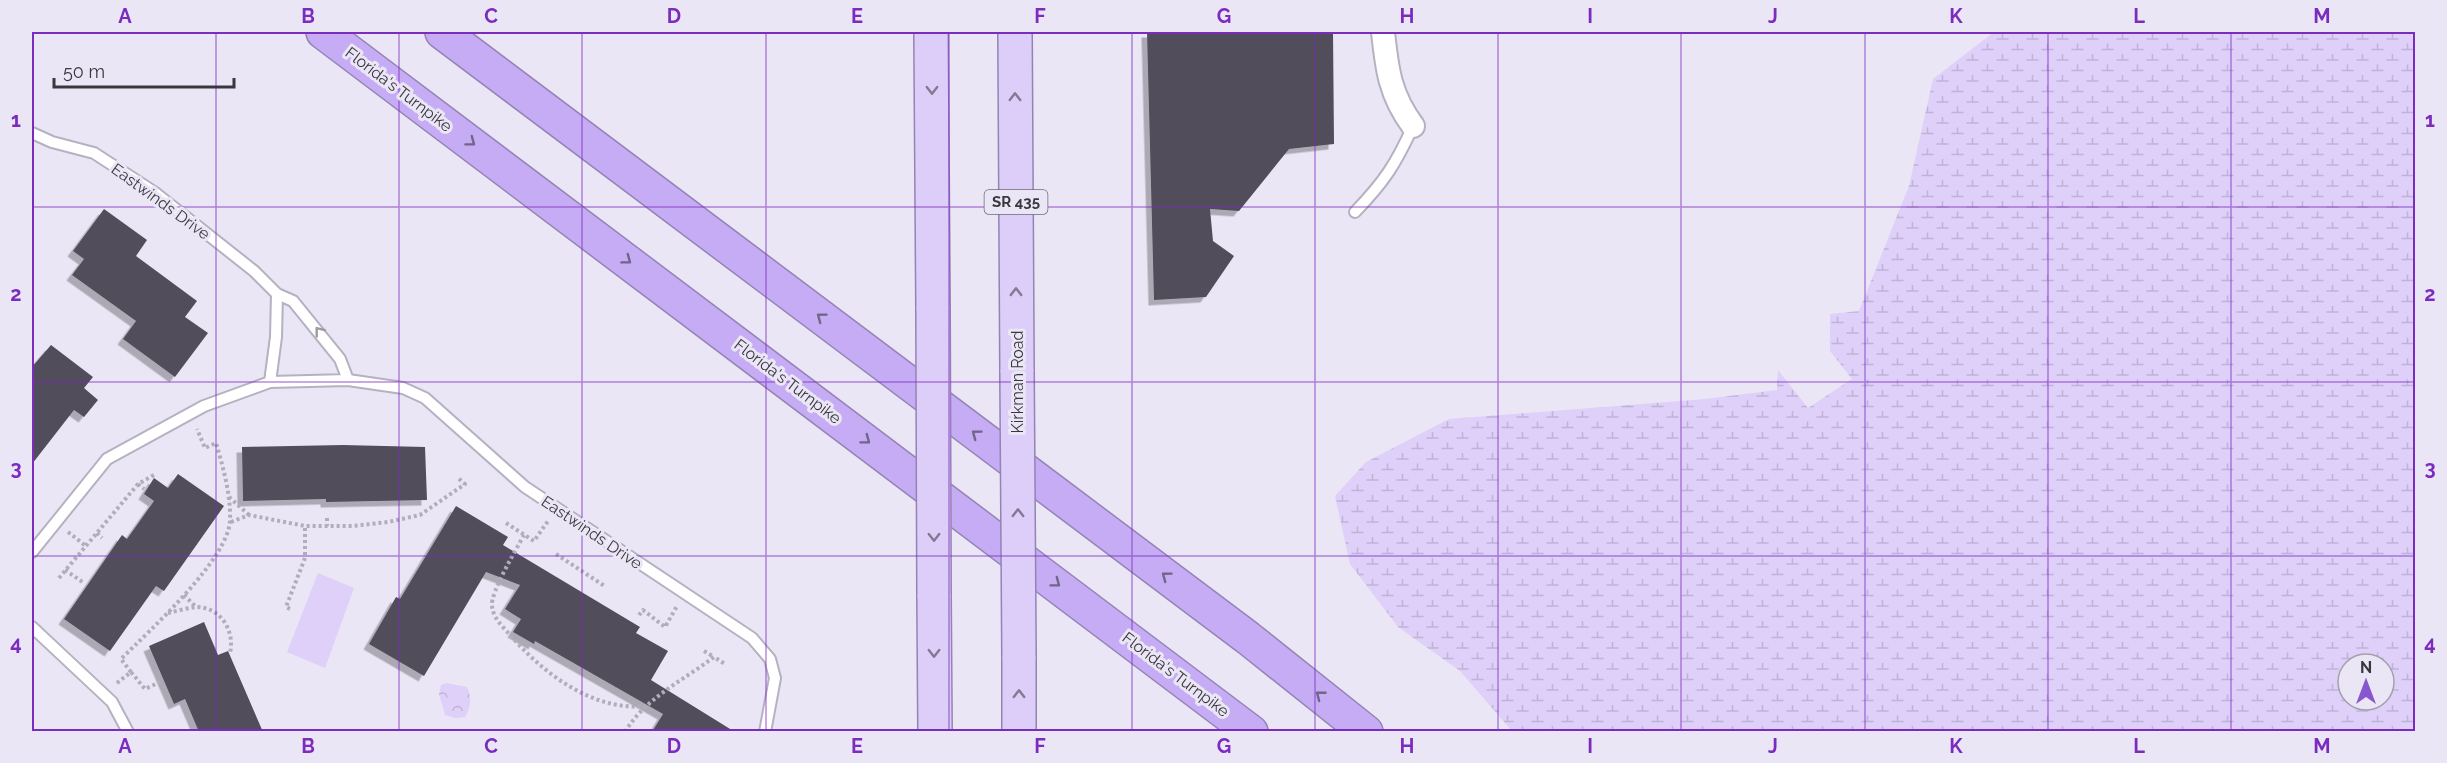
<svg xmlns="http://www.w3.org/2000/svg" width="2447" height="763" font-family="Raleway,sans-serif">
  <style>
    .wetland { fill: url(#wetland-marsh); fill-rule: evenodd }
    .park { fill: url(#park-crowns) }
    .pitch { fill: #ded0f9 }
    .building { fill: #514d5a; filter: url(#shadow) }
    .lines { fill: none; stroke-linecap: round; stroke-linejoin: round }
    .lane-casing { stroke: #b6b1c0; stroke-width: 14 }
    .street-casing { stroke: #b6b1c0; stroke-width: 26 }
    .primary-casing { stroke: #9483b5; stroke-width: 36 }
    .highway-casing { stroke: #9483b5; stroke-width: 36 }
    .path { stroke: #b1adb9; stroke-width: 4; stroke-dasharray: 3 3; stroke-linecap: butt }
    .lane { stroke: #fff; stroke-width: 10 }
    .street { stroke: #fff; stroke-width: 22 }
    .primary { stroke: #dccdf9; stroke-width: 33 }
    .highway { stroke: #c5acf5; stroke-width: 33 }
    .primary-bridge-casing { stroke: #9483b5; stroke-width: 36; stroke-linecap: butt }
    .primary-bridge { stroke: #dccdf9; stroke-width: 33 }
    .oneway { stroke: #827a92 }
    .oneway2 { stroke: #716687 }
    .oneway3 { stroke: #9c9b9e }
    .grid { fill: none; stroke: #7b2cbf; stroke-width: 1.5; stroke-opacity: 0.55 }
    .labels { text-anchor: middle; stroke-width: 6; stroke-linejoin: round; paint-order: stroke }
    .shield { fill: #ebe6f5; stroke: #6e6c74; stroke-width: 1.5 }
    .shield-label { font-size: 15px; font-weight: bold; fill: #39373d }
    .street-label { font-size: 16px; fill: #39373d; stroke: #ebe6f5 }
    .neatline { fill: none; stroke: #7b2cbf; stroke-width: 2 }
    .grid-label { font-size: 20px; text-anchor: middle; font-weight: bold; fill: #7b2cbf }
  </style>
  <defs>
    <pattern id="wetland-marsh" width="20" height="14" patternUnits="userSpaceOnUse" patternTransform="scale(1.5)"><rect width="20" height="14" fill="#ded0f9"/><path d="M1 5h8M5 5V1M11 12h8M15 12V8" fill="none" stroke="#bfb3d6"/></pattern>
    <pattern id="park-crowns" width="20" height="18" patternUnits="userSpaceOnUse" patternTransform="scale(1.5)"><rect width="20" height="18" fill="#ded0f9"/><path d="M2 6a3 3 0 1 1 6 0M12 15a3 3 0 1 1 6 0" fill="none" stroke="#bfb3d6"/></pattern>
    <filter id="shadow"><feDropShadow dx="-5.5" dy="5.5" stdDeviation="0" flood-color="#0004"/></filter>
  </defs>
  <rect width="100%" height="100%" fill="#ebe6f5"/>
  <path class="wetland" d="M1994 32H2415V731H1512L1460 671 1398 627 1350 564 1335 496 1366 462 1449 419 1705 399 1777 390 1778 370 1808 408 1852 379 1830 351V314L1859 311 1909 186 1933 79ZM2348 664H2384V700H2348Z"/>
  <path class="park" d="M446 683 467 687C472 698 471 707 465 717L455 718 445 715 439 694 441 685Z"/>
  <path class="pitch" d="M318 573 354 588 325 668 287 652Z"/>
  <path class="building" d="M1147 32H1333L1334 144 1289 149 1239 211 1210 209 1213 241 1234 256 1206 297 1154 300Z
    M104 209 147 240 136 256 197 301 185 317 208 333 175 377 123 339 136 321 72 275 84 259 73 251Z
    M51 345 93 377 84 388 98 400 84 417 74 410 32 464V367Z
    M343 445 425 447 427 500 326 502V499L243 501 242 447Z
    M178 474 224 506 164 591 156 586 110 651 64 619 122 535 127 539 154 501 144 494 154 478 168 488Z
    M456 506 508 537 503 545 640 627 636 633 668 651 651 680 735 732H652L663 714 535 641 534 644 513 632 521 619 505 609 520 585 486 572 424 676 369 644 396 597 400 599Z
    M204 622 218 655 228 651 263 732H199L185 699 174 704 149 646Z"/>
  <g class="lines">
    <g class="lane-casing">
      <path id="lane" d="M32 133 52 142 94 153 154 192 254 271 277 294 293 301 340 359 348 380
        M1355 212C1384 182 1396 164 1413 126
        M270 382 276 337 277 294
        M32 552 107 459 204 406 270 382 348 380 403 388 425 398 525 487 752 638 770 659 775 678 765 732
        M32 627 112 702 128 732"/>
    </g>
    <g class="street-casing">
      <path id="street" d="M1383 32C1387 70 1390 95 1413 126"/>
    </g>
    <g class="primary-casing">
      <path id="primary" d="M931 32 933 310
        M1015 32 1017 372
        M934 595 935 732
        M1019 656V732"/>
    </g>
    <g class="highway-casing">
      <path id="highway" d="M323 32 1251 732
        M442 32 1248 638 1366 732"/>
    </g>
    <path class="path" d="M138 484 144 489
      M229 497 249 515
      M327 518V526
      M231 522 249 515 305 526H353L388 522 420 515 465 484 458 478
      M506 523 534 541 548 521
      M68 532 86 546
      M97 533 102 538
      M524 535C517 548 490 593 492 606 493 618 503 627 511 636 544 674 593 711 645 706
      M556 554 606 587
      M65 570 84 583
      M59 578 138 484 154 475
      M184 595 196 607
      M290 609 286 607 305 558V526
      M168 613C177 611 187 608 196 607 221 607 235 631 230 653
      M639 615 643 610 665 627 677 606
      M704 651 714 657
      M131 672 121 659C149 631 229 559 230 520 231 495 223 467 216 443L205 448 197 429
      M117 683 131 672 145 689 162 681
      M625 732C645 698 684 680 714 657L725 664"/>
    <use href="#lane" class="lane"/>
    <use href="#street" class="street"/>
    <use href="#primary" class="primary"/>
    <use href="#highway" class="highway"/>
    <g class="primary-bridge-casing">
      <path id="primary-bridge" d="M933 310 934 595
        M1017 372 1019 656"/>
    </g>
    <use href="#primary-bridge" class="primary-bridge"/>
  </g>
  <defs><path id="oneway-chevron" d="M-2-3.5L2.5 0L-2 3.5" fill="none" stroke-width="1.6" stroke-linecap="round" stroke-linejoin="round" transform="scale(1.5)"/></defs>
  <g class="oneway">
    <use href="#oneway-chevron" transform="translate(932 90) rotate(90)"/>
    <use href="#oneway-chevron" transform="translate(1015 97) rotate(-90)"/>
    <use href="#oneway-chevron" transform="translate(1016 292) rotate(-90)"/>
    <use href="#oneway-chevron" transform="translate(1018 513) rotate(-90)"/>
    <use href="#oneway-chevron" transform="translate(934 537) rotate(90)"/>
    <use href="#oneway-chevron" transform="translate(934 653) rotate(90)"/>
    <use href="#oneway-chevron" transform="translate(1019 694) rotate(-90)"/>
  </g>
  <g class="oneway2">
    <use href="#oneway-chevron" transform="translate(471 142) rotate(37)"/>
    <use href="#oneway-chevron" transform="translate(627 260) rotate(37)"/>
    <use href="#oneway-chevron" transform="translate(821 317) rotate(-143)"/>
    <use href="#oneway-chevron" transform="translate(976 434) rotate(-143)"/>
    <use href="#oneway-chevron" transform="translate(866 440) rotate(37)"/>
    <use href="#oneway-chevron" transform="translate(1166 576) rotate(-143)"/>
    <use href="#oneway-chevron" transform="translate(1056 583) rotate(37)"/>
    <use href="#oneway-chevron" transform="translate(1320 695) rotate(-142)"/>
  </g>
  <use class="oneway3" href="#oneway-chevron" transform="translate(319 331) rotate(-128)"/>
  <path class="grid" d="M216 32V732M399 32V732M582 32V732M766 32V732M949 32V732M1132 32V732M1315 32V732M1498 32V732M1681 32V732M1865 32V732M2048 32V732M2231 32V732M32 207H2416M32 382H2416M32 556H2416"/>
  <g class="labels">
    <rect class="shield" x="984.5" y="190" width="63" height="24" rx="4.5"/>
    <g class="shield-label">
      <text x="1016" y="207">SR 435</text>
    </g>
    <g class="street-label">
      <text transform="translate(399 89) rotate(37)" y="6">Florida's Turnpike</text>
      <text transform="translate(161 201) rotate(36)" y="6">Eastwinds Drive</text>
      <text transform="translate(788 381) rotate(37)" y="6">Florida's Turnpike</text>
      <text transform="translate(1017 382) rotate(-90)" y="6">Kirkman Road</text>
      <text transform="translate(592 532) rotate(34)" y="6">Eastwinds Drive</text>
      <text transform="translate(1176 674) rotate(37)" y="6">Florida's Turnpike</text>
    </g>
  </g>
  <rect width="2447" height="763" fill="none" stroke="#ebe6f5" stroke-width="66"/>
  <g transform="translate(2366 682)"><circle r="28" fill="#ebe6f5" stroke="#a4a0ab" stroke-width="1.5"/>
  <path d="M0-4.5L10 22L0 15L-10 22Z" fill="#8856ce"/>
  <text y="-9" font-size="16" font-weight="bold" text-anchor="middle" fill="#39373d">N</text>
  </g>
  <path d="M54 78v9h180v-9" fill="none" stroke="#39373d" stroke-width="3"/>
  <text x="63" y="78" font-size="18" fill="#39373d" stroke="#ebe6f5" stroke-width="4.5" paint-order="stroke">50 m</text>
  <rect x="33" y="33" width="2381" height="697" class="neatline"/>
  <g class="grid-label">
    <text x="125" y="23">A</text>
    <text x="308" y="23">B</text>
    <text x="491" y="23">C</text>
    <text x="674" y="23">D</text>
    <text x="857" y="23">E</text>
    <text x="1040" y="23">F</text>
    <text x="1224" y="23">G</text>
    <text x="1407" y="23">H</text>
    <text x="1590" y="23">I</text>
    <text x="1773" y="23">J</text>
    <text x="1956" y="23">K</text>
    <text x="2139" y="23">L</text>
    <text x="2322" y="23">M</text>
    <text x="16" y="127">1</text>
    <text x="2430" y="127">1</text>
    <text x="16" y="301">2</text>
    <text x="2430" y="301">2</text>
    <text x="16" y="475">3</text>
    <text x="2430" y="475">3</text>
    <text x="16" y="650">4</text>
    <text x="2430" y="650">4</text>
    <text x="125" y="753">A</text>
    <text x="308" y="753">B</text>
    <text x="491" y="753">C</text>
    <text x="674" y="753">D</text>
    <text x="857" y="753">E</text>
    <text x="1040" y="753">F</text>
    <text x="1224" y="753">G</text>
    <text x="1407" y="753">H</text>
    <text x="1590" y="753">I</text>
    <text x="1773" y="753">J</text>
    <text x="1956" y="753">K</text>
    <text x="2139" y="753">L</text>
    <text x="2322" y="753">M</text>
  </g>
</svg>
